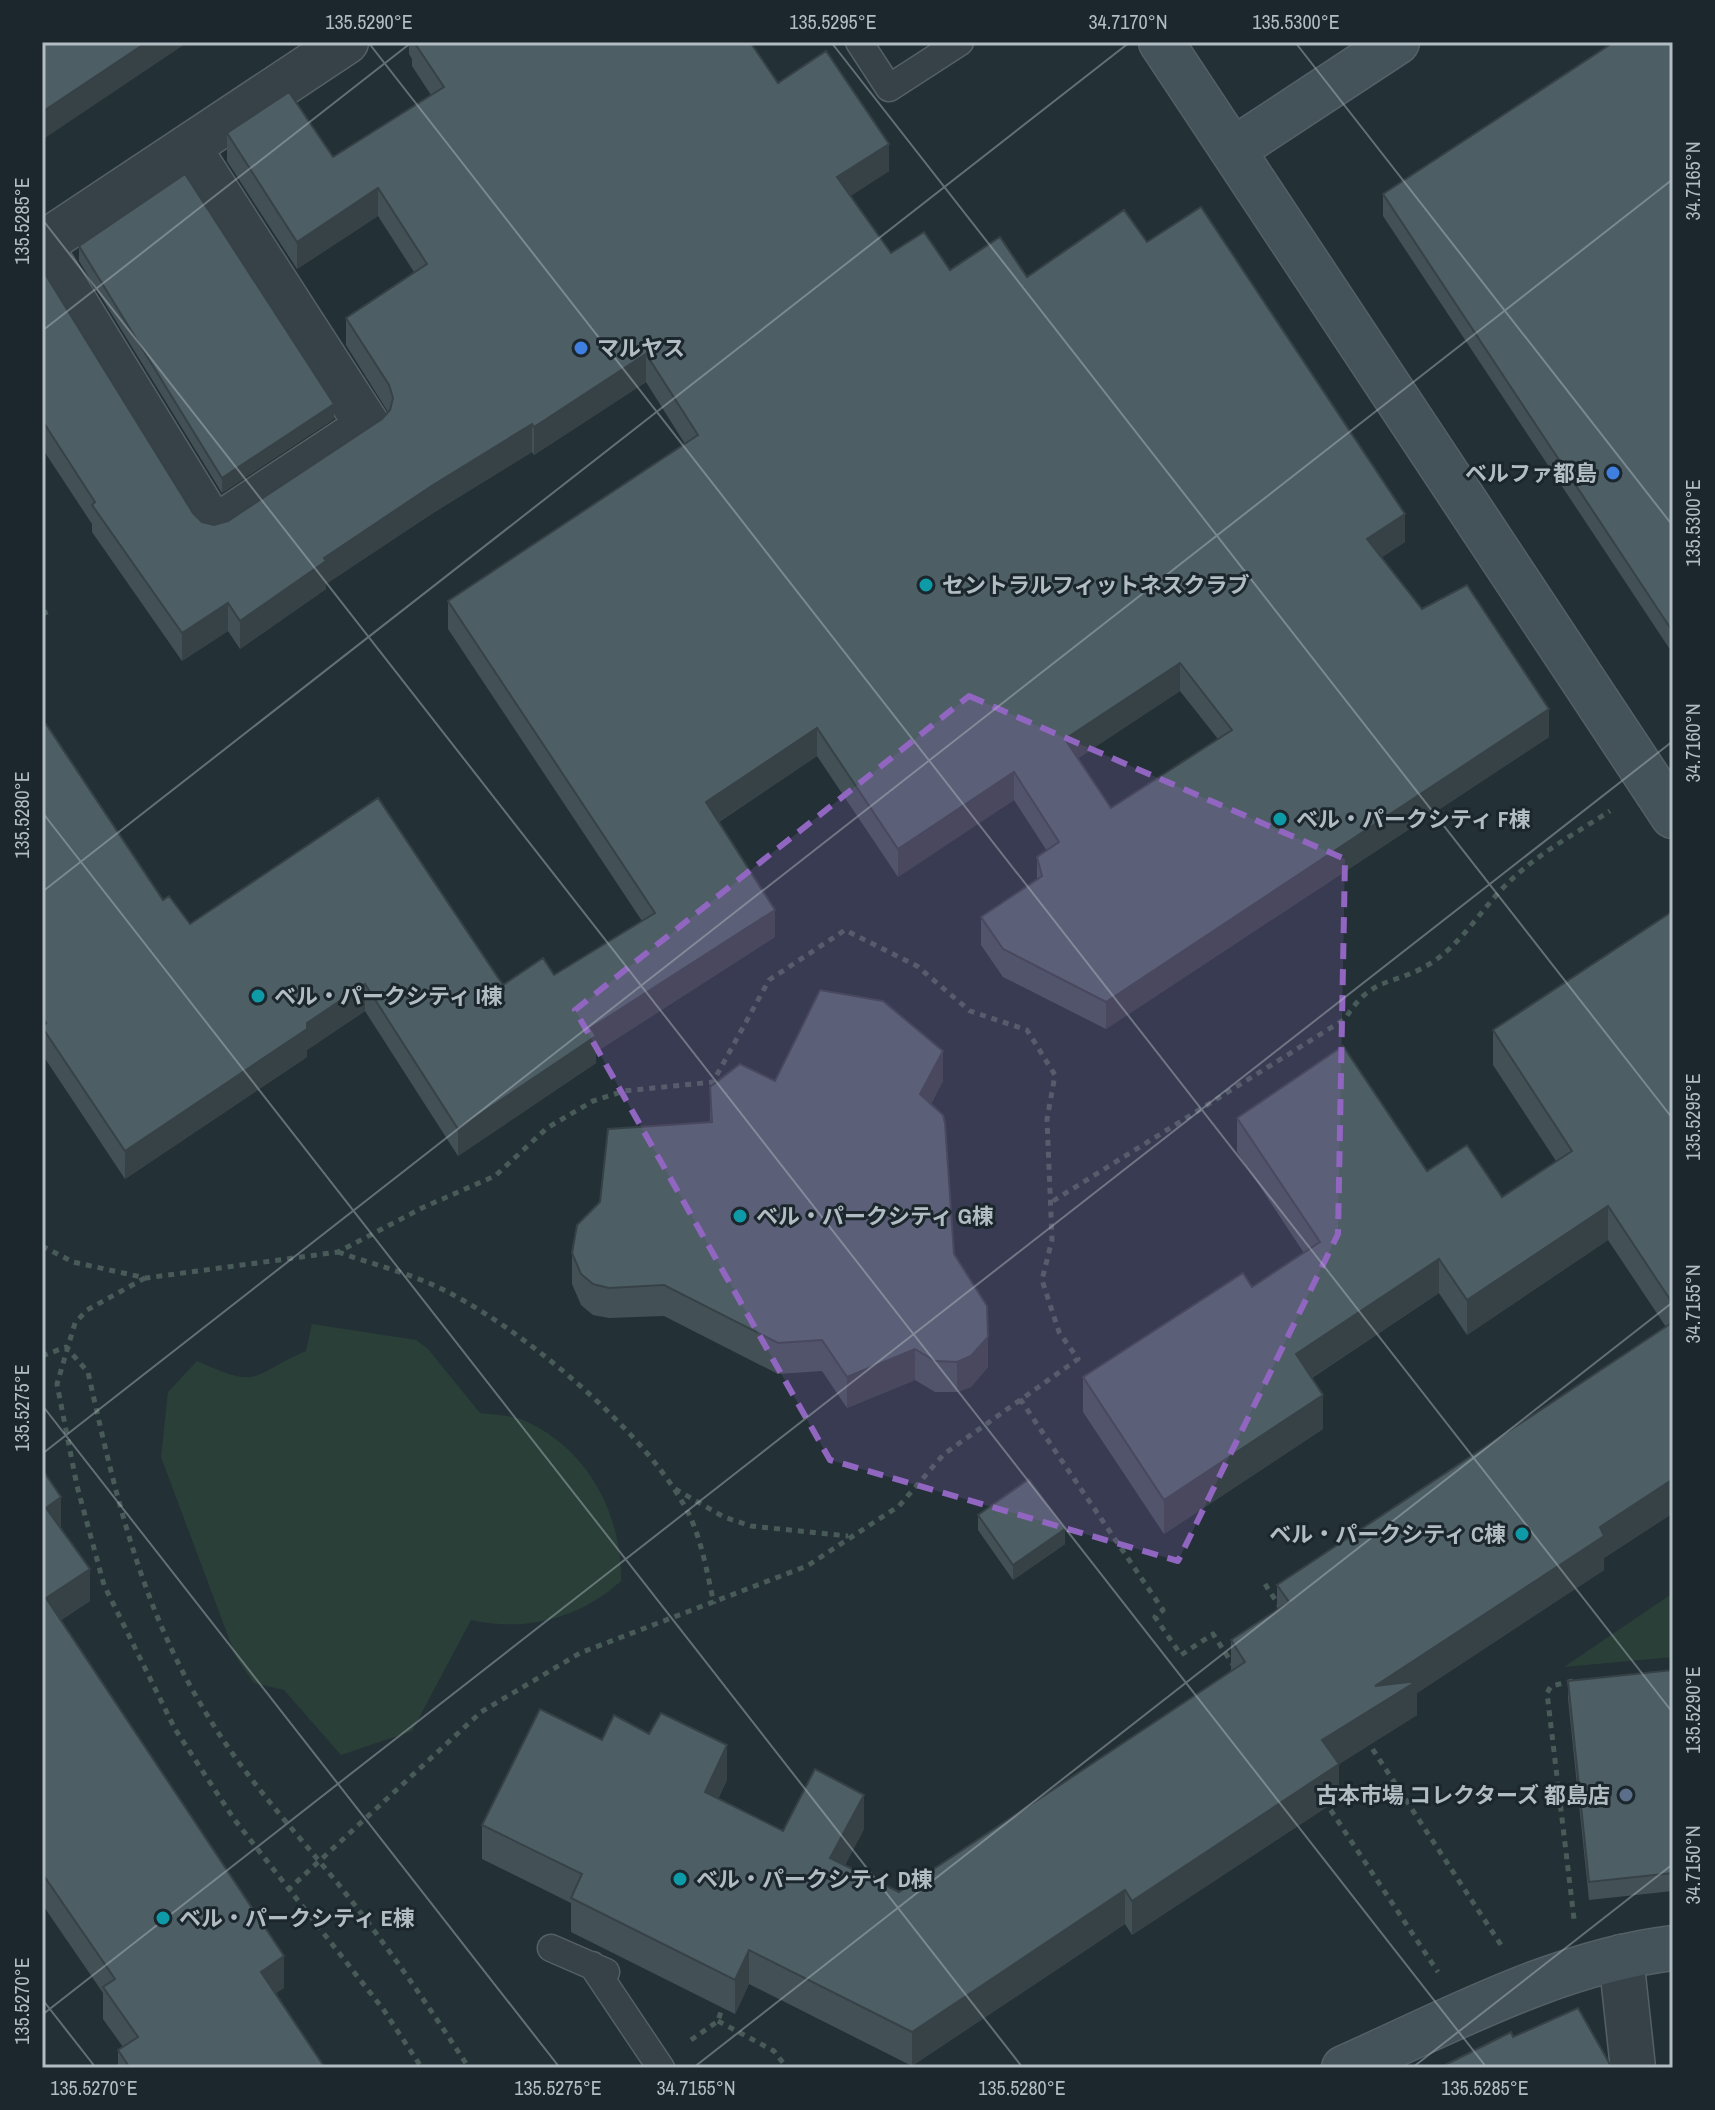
<svg xmlns="http://www.w3.org/2000/svg" width="1715" height="2110" font-family="'Archivo Narrow','Noto Sans JP',sans-serif">
  <style>
    .green { fill: #2a3f38 }
    .lines { fill: none; stroke-linecap: round; stroke-linejoin: round }
    .lane-casing { stroke: #546065; stroke-width: 29 }
    .street-casing { stroke: #546065; stroke-width: 47 }
    .secondary-casing { stroke: #546065; stroke-width: 47 }
    .path { stroke: #495b58; stroke-width: 5; stroke-dasharray: 6 6; stroke-linecap: butt }
    .lane { stroke: #364247; stroke-width: 26 }
    .street { stroke: #364247; stroke-width: 44 }
    .secondary { stroke: #44525a; stroke-width: 44 }
    .wall { fill: #435157; fill-rule: evenodd }
    .shaded-wall { fill: #374247 }
    .building { fill: #4e5e65; stroke: #374247; stroke-width: 2; fill-rule: evenodd }
    .marked { fill: #9166c1; fill-opacity: 0.2; stroke: #9166c1; stroke-width: 6; stroke-dasharray: 16 10; stroke-linejoin: round }
    .ticks { fill: none; stroke: #b1bdc3; stroke-width: 2; stroke-opacity: 0.45 }
    .shop-dot { fill: #3f7fe0; stroke: #1b272c; stroke-width: 3 }
    .culture-dot { fill: #0f9aa8; stroke: #1b272c; stroke-width: 3 }
    .service-dot { fill: #5c6f8a; stroke: #1b272c; stroke-width: 3 }
    .labels { text-anchor: middle; stroke-width: 6; stroke-linejoin: round; paint-order: stroke }
    .poi-label { font-size: 22px; font-weight: bold; fill: #b1bdc3; stroke: #1b272c; text-anchor: start }
    .neatline { fill: none; stroke: #b1bdc3; stroke-width: 3 }
    .ticks-label { font-size: 20px; text-anchor: middle; fill: #b1bdc3 }
  </style>
  <rect width="100%" height="100%" fill="#233136"/>
  <path class="green" d="M312 1324 416 1340 428 1349 480 1413C494 1415 511 1415 523 1420 588 1448 622 1514 621 1581 579 1619 525 1632 471 1620L412 1731 341 1755 284 1690 254 1683 236 1657 161 1457 168 1392 197 1361C261 1390 249 1376 306 1351Z
    M1673 1593V1657L1564 1667Z"/>
  <g class="lines">
    <g class="lane-casing">
      <path id="lane" d="M859 42 889 88 960 42
        M551 1948 606 1972
        M592 1965 661 2068"/>
    </g>
    <g class="street-casing">
      <path id="street" d="M42 244 346 42
        M42 249 214 528 368 426 188 147
        M1621 1957 1633 2068"/>
    </g>
    <g class="secondary-casing">
      <path id="secondary" d="M1161 42 1673 816
        M1233 150 1397 42
        M1344 2068C1450 2021 1557 1962 1673 1948"/>
    </g>
    <path class="path" d="M42 614 53 610
      M1053 1201 1345 1019C1373 973 1396 987 1434 961 1464 941 1484 905 1510 881 1539 853 1576 833 1610 811
      M42 1246 73 1262 146 1278 338 1252 424 1207 495 1176 547 1128 593 1101 624 1091 713 1082 769 980 845 930 917 966 970 1011 1027 1030 1055 1075 1047 1119 1052 1240 1042 1280 1059 1332 1078 1359 944 1454 899 1506 807 1566 580 1653 481 1712 290 1888
      M338 1252C369 1263 401 1271 431 1284 514 1320 656 1438 692 1521 703 1547 708 1577 714 1604
      M145 1278 87 1310 75 1323 57 1384 77 1486 104 1585 175 1729 234 1819 383 2009 422 2068
      M42 1356 66 1347 88 1372C114 1489 140 1604 203 1708 243 1776 290 1825 339 1885 386 1944 428 2005 469 2068
      M1020 1399 1163 1610 1155 1617 1181 1655 1213 1634 1234 1666
      M675 1489 724 1517 751 1526 848 1536
      M1265 1584 1280 1607
      M1573 1681 1551 1686 1547 1693 1574 1919
      M1366 1739 1501 1945
      M1324 1800 1438 1972
      M718 2021 774 2051 787 2068
      M691 2040 718 2021 722 2008"/>
    <use href="#lane" class="lane"/>
    <use href="#street" class="street"/>
    <use href="#secondary" class="secondary"/>
  </g>
  <path class="wall" d="M409 42H750L778 83 889 171 850 196 891 253 950 270 1027 277 1147 242 1405 542 1382 557 1422 609 1549 737 1106 1029 1003 977 981 945V917L1037 879V857L1047 851 1014 800 898 877 817 756 719 822 775 937 596 1052V1063L458 1156 365 1011 307 1050V1057L125 1179 42 1054V727L163 900 190 924 503 985 554 975 642 921 448 629V601L685 444 646 382 534 455 532 452 433 513 326 584V589L240 649 228 631 182 661 92 532V524L42 448V269L193 513 202 522 214 525 228 521 382 419 388 412 346 345V318L414 272 378 216 297 269 227 161V133L333 157 431 95 412 66V59L409 54ZM1180 691 1218 739 1111 808 1078 758Z
    M1673 42V654L1383 216V194Z
    M79 246 334 419 222 493 79 261Z
    M1673 911V1513L1604 1558V1570L1417 1693V1715L1339 1764V1799L1132 1935 1125 1924 912 2066 749 1984 735 2014 571 1932V1903L482 1859V1825L602 1740 727 1780 718 1799 783 1831 864 1829 845 1865 899 1892 1231 1671V1640L1277 1610V1585L1666 1327 1608 1240 1467 1335 1439 1293 1312 1378 1323 1429 1164 1534 1083 1412V1377L1252 1287 1304 1253 1237 1152V1118L1427 1171 1502 1197 1556 1161 1493 1065V1030Z
    M775 1081H943L931 1104 954 1254 988 1367 971 1387 957 1392H935L915 1380 847 1408 822 1371 778 1374 664 1316 609 1318 593 1315 581 1305 572 1284V1253L710 1122V1087Z
    M42 1469 61 1529 90 1601 61 1620 284 1988 276 1993 325 2068H118V2050L123 2047 103 2019V1993L42 1904Z
    M978 1515 1065 1544 1013 1580 978 1530Z
    M1673 1670V1891L1589 1900 1568 1699V1681Z"/>
  <path class="shaded-wall" d="M147 42H188L42 140V112Z
    M889 144V171L837 205V177Z
    M378 188V216L297 269V242Z
    M646 354V382L534 455V427Z
    M334 404V419L222 493V478Z
    M532 424V452L433 513 326 584V589L240 649V621L324 558 433 485Z
    M1405 514V542L1367 567V539Z
    M228 603V631L182 661V633Z
    M1180 663V691L1065 767V739Z
    M1549 709V737L1106 1029V1002Z
    M817 728V756L706 830V802Z
    M1014 772V800L898 877V849Z
    M775 910V937L596 1052V1063L458 1156V1129L591 1028Z
    M365 984V1011L307 1050V1057L125 1179V1151L307 1023Z
    M943 1051V1081L920 1125V1094Z
    M1608 1206V1240L1467 1335V1300Z
    M1439 1259V1293L1296 1388V1354Z
    M988 1337V1367L971 1387 957 1392V1362Z
    M915 1349V1380L847 1408V1377Z
    M1323 1395V1429L1164 1534V1500Z
    M1673 1479V1513L1604 1558V1570L1417 1693V1715L1322 1774V1740L1375 1686 1600 1527Z
    M61 1497V1529L46 1508Z
    M1065 1529V1544L1013 1580V1565Z
    M90 1569V1601L46 1629V1598Z
    M727 1745V1780L705 1826V1792Z
    M1339 1764V1799L1132 1935V1901Z
    M864 1795V1829L830 1892V1858Z
    M1125 1890V1924L912 2066V2032Z
    M749 1950V1984L735 2014V1980Z
    M284 1956V1988L261 2003V1972Z"/>
  <path class="building" d="M42 42H147L42 112Z
    M414 42H750L778 83 826 51 889 144 837 177 891 253 924 232 950 270 1000 237 1027 277 1124 210 1147 242 1201 207 1405 514 1367 539 1422 609 1467 585 1549 709 1106 1002 1003 949 981 917 1042 876 1037 857 1059 842 1014 772 898 849 817 728 706 802 775 910 591 1028 596 1036 458 1129 365 984 307 1023V1029L125 1151 42 1027 46 1023 42 1017V727L46 724 163 900 169 896 190 924 378 798 503 985 543 958 554 975 655 913 448 601 698 435 646 354 534 427 532 424 433 485 324 558 326 561 240 621 228 603 182 633 92 505 95 502 42 420V269L193 513 202 522 214 525 228 521 382 419 390 410 393 398 389 385 346 318 427 264 378 188 297 242 227 133 289 92 333 157 444 87ZM1180 663 1232 730 1111 808 1065 739Z
    M1614 42H1673V632L1383 194Z
    M185 174 334 404 222 478 79 246Z
    M1673 911V1304L1608 1206 1467 1300 1439 1259 1296 1354 1323 1395 1164 1500 1083 1377 1243 1273 1252 1287 1320 1242 1237 1118 1343 1046 1427 1171 1467 1145 1502 1197 1572 1151 1493 1030Z
    M820 990 883 1001 943 1051 920 1094 943 1115 945 1123 954 1254 987 1306 988 1337 971 1356 957 1362 935 1361 915 1349 847 1377 822 1340 778 1343 664 1285 609 1288 593 1284 581 1274 572 1253 577 1225 600 1202 608 1129 712 1122 710 1087 740 1064 775 1081Z
    M1673 1322V1479L1600 1527 1604 1536 1375 1686 1417 1681 1322 1740 1339 1764 1132 1901 1125 1890 912 2032 749 1950 735 1980 571 1898 582 1874 482 1825 540 1709 602 1740 614 1715 649 1734 661 1713 727 1745 705 1792 783 1831 815 1769 864 1795 830 1858 899 1892 1245 1662 1231 1640 1289 1602 1277 1585Z
    M42 1469 61 1497 46 1508 90 1569 46 1598 284 1956 261 1972 325 2068H130L118 2050 138 2037 103 1987 115 1979 42 1873Z
    M1029 1479 1065 1529 1013 1565 978 1515Z
    M1673 1670V1873L1589 1882 1568 1681Z
    M1578 2008 1612 2068H1439L1511 2032 1513 2037Z"/>
  <path class="marked" d="M969 696 1345 859 1338 1234 1178 1561 830 1460 575 1010Z"/>
  <path class="ticks" d="M368 42 1673 1713M831 42 1673 1119M1295 42 1673 526M42 219 1487 2068M42 331 412 42M42 812 1023 2068M42 892 1130 42M42 1405 560 2068M42 1454 1673 179M42 1999 96 2068M42 2015 1673 741M693 2068 1673 1302M1412 2068 1673 1864"/>
  <g class="shop-dot">
    <circle cx="581" cy="348" r="8"/>
    <circle cx="1613" cy="473" r="8"/>
  </g>
  <g class="culture-dot">
    <circle cx="926" cy="585" r="8"/>
    <circle cx="1280" cy="819" r="8"/>
    <circle cx="258" cy="996" r="8"/>
    <circle cx="740" cy="1216" r="8"/>
    <circle cx="1522" cy="1534" r="8"/>
    <circle cx="680" cy="1879" r="8"/>
    <circle cx="163" cy="1918" r="8"/>
  </g>
  <circle class="service-dot" cx="1626" cy="1795" r="8"/>
  <g class="labels">
    <g class="poi-label">
      <text x="597" y="356">マルヤス</text>
      <text x="1597" y="481" text-anchor="end">ベルファ都島</text>
      <text x="942" y="593">セントラルフィットネスクラブ</text>
      <text x="1296" y="827">ベル・パークシティ F棟</text>
      <text x="274" y="1004">ベル・パークシティ I棟</text>
      <text x="756" y="1224">ベル・パークシティ G棟</text>
      <text x="1506" y="1542" text-anchor="end">ベル・パークシティ C棟</text>
      <text x="1610" y="1803" text-anchor="end">古本市場 コレクターズ 都島店</text>
      <text x="696" y="1887">ベル・パークシティ D棟</text>
      <text x="179" y="1926">ベル・パークシティ E棟</text>
    </g>
  </g>
  <rect width="1715" height="2110" fill="none" stroke="#1b272c" stroke-width="88"/>
  <rect x="44" y="44" width="1627" height="2022" class="neatline"/>
  <g class="ticks-label">
    <text x="369" y="29">135.5290°E</text>
    <text x="833" y="29">135.5295°E</text>
    <text x="1128" y="29">34.7170°N</text>
    <text x="1296" y="29">135.5300°E</text>
    <text transform="translate(1693 181) rotate(-90)" y="7">34.7165°N</text>
    <text transform="translate(22 221) rotate(-90)" y="7">135.5285°E</text>
    <text transform="translate(1693 523) rotate(-90)" y="7">135.5300°E</text>
    <text transform="translate(1693 743) rotate(-90)" y="7">34.7160°N</text>
    <text transform="translate(22 815) rotate(-90)" y="7">135.5280°E</text>
    <text transform="translate(1693 1117) rotate(-90)" y="7">135.5295°E</text>
    <text transform="translate(1693 1304) rotate(-90)" y="7">34.7155°N</text>
    <text transform="translate(22 1408) rotate(-90)" y="7">135.5275°E</text>
    <text transform="translate(1693 1710) rotate(-90)" y="7">135.5290°E</text>
    <text transform="translate(1693 1865) rotate(-90)" y="7">34.7150°N</text>
    <text transform="translate(22 2001) rotate(-90)" y="7">135.5270°E</text>
    <text x="94" y="2095">135.5270°E</text>
    <text x="558" y="2095">135.5275°E</text>
    <text x="696" y="2095">34.7155°N</text>
    <text x="1022" y="2095">135.5280°E</text>
    <text x="1485" y="2095">135.5285°E</text>
  </g>
</svg>
